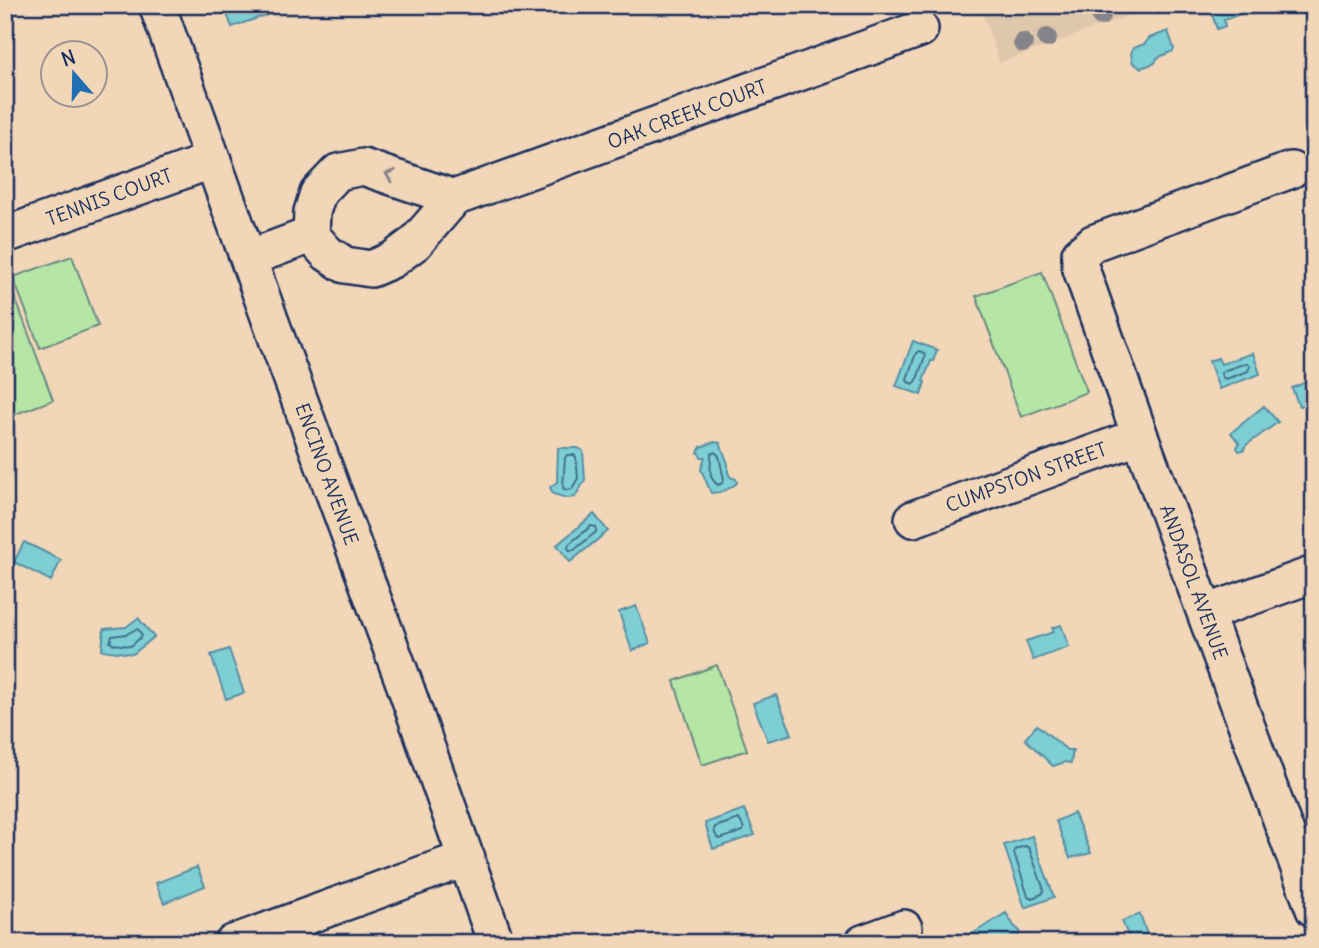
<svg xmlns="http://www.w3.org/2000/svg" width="1319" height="948" font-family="Delius,sans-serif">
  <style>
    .built { fill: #dfc7ab }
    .green { fill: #b5e6a6; stroke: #688a82; stroke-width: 2 }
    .water { fill: #7dcfd4; stroke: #568fa5; stroke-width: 2 }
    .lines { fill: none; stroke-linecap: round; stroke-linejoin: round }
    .shore { stroke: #426f8d; stroke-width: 2 }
    .minor-casing { stroke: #1b2f5e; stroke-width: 40 }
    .minor { stroke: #f1d6b8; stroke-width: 35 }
    .tree { fill: #84848a }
    .oneway { stroke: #86828b }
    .labels { text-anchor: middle; stroke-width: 7; stroke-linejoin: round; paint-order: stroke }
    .street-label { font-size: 19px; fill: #1b2f5e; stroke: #f1d6b8 }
  </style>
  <rect width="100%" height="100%" fill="#f1d6b8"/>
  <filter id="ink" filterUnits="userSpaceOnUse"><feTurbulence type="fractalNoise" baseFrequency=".0143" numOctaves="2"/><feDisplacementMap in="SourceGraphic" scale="14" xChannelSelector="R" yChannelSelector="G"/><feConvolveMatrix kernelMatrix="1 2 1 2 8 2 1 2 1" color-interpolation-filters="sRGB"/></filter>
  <g filter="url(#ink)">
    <path class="built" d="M980 5H1156L1000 63Z"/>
    <path class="green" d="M72 256 98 326 40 348 13 277Z
      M1042 272 1087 392 1021 417 976 296Z
      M6 273 53 400 5 418V274Z
      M717 665 747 750 702 765 674 681Z"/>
    <path class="water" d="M279 5 281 10 232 27 224 6Z
      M1209 5H1256L1258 11 1249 14 1248 11 1224 20 1225 26 1217 29Z
      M1168 31 1174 49 1173 51 1157 58 1155 63 1141 68 1133 63 1131 54 1133 48 1145 44 1149 38Z
      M913 341 937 350 933 361H931L923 381 925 382 921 395 896 386Z
      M1253 353 1260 374 1219 389 1209 361 1218 358 1221 364Z
      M1313 379 1314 424 1311 425 1304 405 1299 406 1292 388Z
      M1264 406 1278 422 1245 446 1244 450 1239 451 1237 448 1239 443 1231 433Z
      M714 442 720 443 728 464V472L730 477 736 479 737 483C730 489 721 493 711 493L701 469 705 457H701L698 452 701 447Z
      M558 448H578L583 451 585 480 575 497 567 498 553 494 550 487 557 482Z
      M594 514 608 531 570 562 557 545Z
      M24 542 61 560 51 581 14 562Z
      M636 606 650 643 632 651 619 612Z
      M138 618 154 637 133 654 102 650 104 629 126 627Z
      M1061 625 1069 647 1033 660 1026 641 1054 632 1052 628Z
      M229 649 244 693 226 699 211 655Z
      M776 695 792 734 768 741 753 703Z
      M1037 725 1067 750H1073L1071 763 1065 762 1053 766 1025 739Z
      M744 809 755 835 713 849 705 823Z
      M1074 813 1091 853 1070 858 1056 821Z
      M1032 836 1054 897 1025 908 1004 845Z
      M197 867 205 886 164 903 156 883Z
      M1006 913 1014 926 1020 931 1016 943 1007 938 1000 943H969L966 938Z
      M1140 914 1150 943H1131L1122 921Z"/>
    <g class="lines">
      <path class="shore" d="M919 351 924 353 925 356 916 382 913 384 908 382 907 379 916 353Z
        M1246 363 1250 366 1248 371 1226 379 1222 377 1221 373 1223 371Z
        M715 452 719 456 724 480 722 483 718 485C706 476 712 466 711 454Z
        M567 455H574L576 457 578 478 572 489 567 490 564 489 563 487 565 458Z
        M591 526 596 527V532L574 550H569L568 547 569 544Z
        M136 629 139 630 142 636 131 646 113 644 110 642 112 636 127 634Z
        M739 819 744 828 743 831 720 839 717 838 714 830 715 827Z
        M1025 846 1029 848 1044 890 1042 894 1032 898 1028 896 1014 853 1015 849Z"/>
      <g class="minor-casing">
        <path id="minor" d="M157 5 277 339 403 680 496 943
          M1291 170 1093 243 1080 254V266L1140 436 1314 909
          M454 198 363 167 338 172 318 193 312 212 311 235 327 253 345 265 371 269 392 260 415 243 454 198 920 29
          M5 235 213 160
          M249 258 311 235
          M913 519 1140 436
          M1206 613 1314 574
          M233 943 467 858
          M863 943 904 928"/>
      </g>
      <use href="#minor" class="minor"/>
    </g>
    <g class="tree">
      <circle cx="1101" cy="16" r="10"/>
      <circle cx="1047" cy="38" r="10"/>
      <circle cx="1023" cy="43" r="10"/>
    </g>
    <defs><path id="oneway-chevron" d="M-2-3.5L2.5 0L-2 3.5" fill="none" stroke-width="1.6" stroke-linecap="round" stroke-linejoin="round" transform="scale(1.75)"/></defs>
    <use class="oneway" href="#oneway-chevron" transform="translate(390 175) rotate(-161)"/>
  </g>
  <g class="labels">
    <g class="street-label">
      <text transform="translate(687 114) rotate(-20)" y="7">OAK CREEK COURT</text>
      <text transform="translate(109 197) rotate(-20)" y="7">TENNIS COURT</text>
      <text transform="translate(327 474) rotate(70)" y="7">ENCINO AVENUE</text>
      <text transform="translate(1026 477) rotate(-20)" y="7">CUMPSTON STREET</text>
      <text transform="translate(1194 582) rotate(70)" y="7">ANDASOL AVENUE</text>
    </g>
  </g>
  <rect width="1319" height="948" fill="none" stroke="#f1d6b8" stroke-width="28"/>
  <rect x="14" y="14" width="1291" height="920" fill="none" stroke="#1b2f5e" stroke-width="2.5" filter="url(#ink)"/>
  <g transform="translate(74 74) rotate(340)"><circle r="33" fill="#f1d6b8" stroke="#9b9394" stroke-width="2"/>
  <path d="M0-5L12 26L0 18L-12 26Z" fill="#1f6fb2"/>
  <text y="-10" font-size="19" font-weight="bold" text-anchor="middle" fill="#1b2f5e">N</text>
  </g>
</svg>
